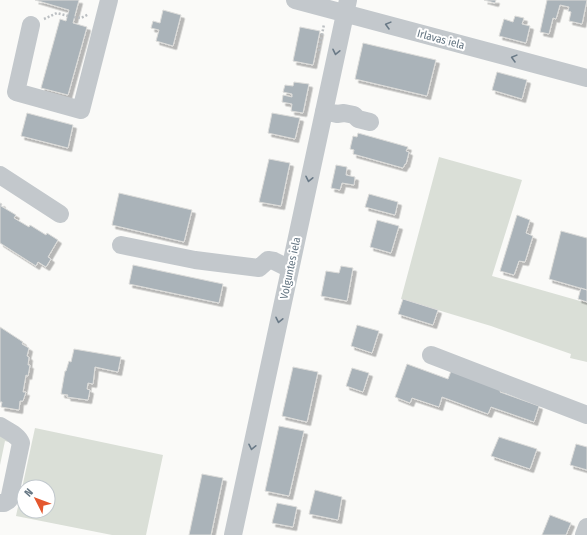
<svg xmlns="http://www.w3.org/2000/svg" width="587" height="535" font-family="'Fira Sans Condensed',sans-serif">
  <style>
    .green { fill: #dadfd7; fill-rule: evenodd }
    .building { fill: #aab3b9; stroke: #dcdcda; filter: url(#shadow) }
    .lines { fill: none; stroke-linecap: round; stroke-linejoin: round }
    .path { stroke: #bbbfc2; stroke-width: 2.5; stroke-dasharray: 2 2; stroke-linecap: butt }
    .minor { stroke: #c3c8cc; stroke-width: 18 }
    .oneway { stroke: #6a7a87 }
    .labels { text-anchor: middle; stroke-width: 4; stroke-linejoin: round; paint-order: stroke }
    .street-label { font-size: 11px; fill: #657683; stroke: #fff }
  </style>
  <defs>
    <filter id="shadow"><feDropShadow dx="3.5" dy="3.5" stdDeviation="0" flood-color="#0004"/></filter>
  </defs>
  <rect width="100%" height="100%" fill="#fafaf8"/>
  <path class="green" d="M439 157 522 180 492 276 587 303V362L570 358 571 354 491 326 401 299Z
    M35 428 163 455 146 535H112L16 516ZM24 487H48V511H24Z
    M0 431 15 444 5 441 0 465Z"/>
  <path class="building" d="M35 0H79L73 23 87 27 68 95 41 88 60 19 66 21 69 10Z
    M484 0H496L495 3Z
    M547 0H587L582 24 569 21 571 12 568 11 569 7 560 5 556 19 553 18 549 34 540 32Z
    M163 10 181 15 173 46 156 41 159 30 151 28 153 21 160 23Z
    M515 16 524 18 522 24 530 26 526 43 499 36 504 19 513 22Z
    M300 27 320 31 313 65 293 61Z
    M363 43 436 60 427 96 355 79Z
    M497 72 527 80 522 99 492 90Z
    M294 82 309 84 303 113 291 111 292 104 282 102 283 95 292 97V94L283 92 285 85 293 86Z
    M27 113 73 125 68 148 21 136Z
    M272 113 300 118 295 139 268 133Z
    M358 133 408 147 406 151 409 152 406 164H405L403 168 353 154 354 150 350 149 353 136 357 137Z
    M269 159 290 163 281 206 259 202Z
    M336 165 347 167 346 175 355 177 354 185 342 183 340 190 331 188Z
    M119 193 192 210 184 242 112 225Z
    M369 194 398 202 395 215 365 207Z
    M0 203 2 204 1 206 16 215 14 218 29 227 30 225 46 235 47 233 58 240 48 257 51 259 46 267 38 262 36 266 0 243Z
    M517 215 530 220 526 233 533 236 525 262 519 261 514 275 500 271Z
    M377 220 399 226 391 253 370 247Z
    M561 231 587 238V290L549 279Z
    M133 265 223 284 219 303 129 284Z
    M341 266 353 268 347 301 321 296 326 271 339 273Z
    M581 288 587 290V302L578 299Z
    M403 299 438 310 433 325 398 314Z
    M357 325 379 331 372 353 351 346Z
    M0 327 23 342 22 344 29 348 27 356 29 357 28 365H30L28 376 26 375 23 392H26L23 401H20L19 410 1 407 2 402H0Z
    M74 349 121 357 118 372 95 367 93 384 88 383 87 389 90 390 88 400 67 397 68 395 61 394 65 371H66L69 361 71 362Z
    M407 364 448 379 451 371 502 386 500 392 539 406 534 422 491 407 488 414 442 397 439 407 412 398 410 403 395 397Z
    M293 367 318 372 307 422 282 416Z
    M352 368 369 373 363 392 346 386Z
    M279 426 304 431 289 496 265 491Z
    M499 437 537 449 530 469 491 456Z
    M576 444 587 447V470L570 465Z
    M202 474 223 478 211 535H189Z
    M315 490 342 497 338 520 309 514Z
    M277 503 297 507 293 527 272 523Z
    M550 515 571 523 566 535H542Z"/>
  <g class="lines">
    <path class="path" d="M74 17 81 18 89 14
      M44 19 57 13 68 16
      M319 51 324 24"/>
    <path class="minor" d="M295 0 587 78
      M31 25 16 92 81 110 109 0
      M324 111 337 114 344 113 354 115 358 119 370 122
      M0 175 60 214
      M121 245 195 260 259 268 268 260 274 261 290 269
      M431 355 587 415
      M0 426C8 431 18 435 21 443L9 500 4 503H0
      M233 535 348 0
      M584 535 587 527"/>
  </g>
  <defs><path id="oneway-chevron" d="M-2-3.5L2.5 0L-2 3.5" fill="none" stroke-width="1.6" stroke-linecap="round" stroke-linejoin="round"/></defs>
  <g class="oneway">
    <use href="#oneway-chevron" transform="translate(388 25) rotate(-165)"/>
    <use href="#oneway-chevron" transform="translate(336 52) rotate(102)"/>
    <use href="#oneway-chevron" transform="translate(514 58) rotate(-165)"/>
    <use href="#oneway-chevron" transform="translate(309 179) rotate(102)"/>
    <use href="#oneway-chevron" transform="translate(279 320) rotate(102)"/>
    <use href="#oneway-chevron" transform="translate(252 447) rotate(102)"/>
  </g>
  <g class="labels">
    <g class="street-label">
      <text transform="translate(441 39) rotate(15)" y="4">Irlavas iela</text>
      <text transform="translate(290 268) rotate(-78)" y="4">Volguntes iela</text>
    </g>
  </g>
  <g transform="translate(36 499) rotate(312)"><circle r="19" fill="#ffffff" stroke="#c1c8cd"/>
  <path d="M0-3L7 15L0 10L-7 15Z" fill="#e4572e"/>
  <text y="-6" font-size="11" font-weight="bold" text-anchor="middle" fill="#657683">N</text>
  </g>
</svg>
